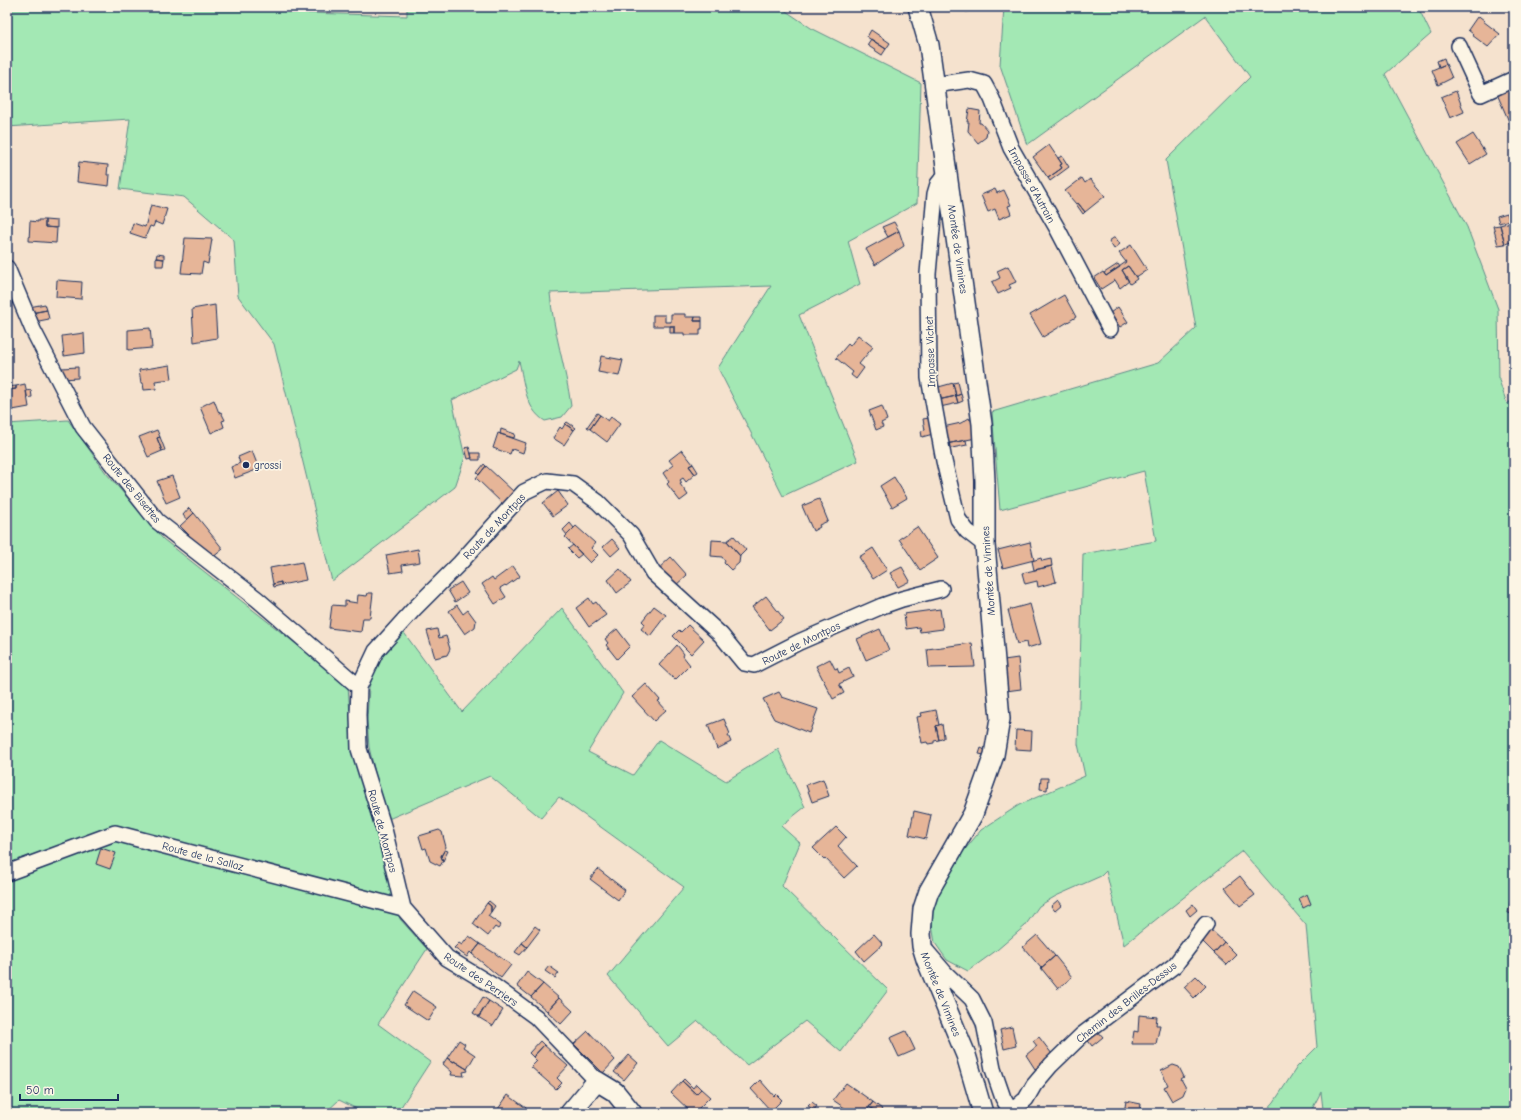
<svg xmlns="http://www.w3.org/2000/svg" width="1521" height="1120" font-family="'Comic Neue',sans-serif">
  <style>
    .green { fill: #a3e8b4; stroke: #5f8c89 }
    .building { fill: #e6b598; stroke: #1b2f5e }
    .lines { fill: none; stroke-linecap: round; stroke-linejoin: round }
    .minor-casing { stroke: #1b2f5e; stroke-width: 18 }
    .tertiary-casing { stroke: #1b2f5e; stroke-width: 22 }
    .minor { stroke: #fcf5e5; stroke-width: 15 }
    .tertiary { stroke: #fcf5e5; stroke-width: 19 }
    .poi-dot { fill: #1b2f5e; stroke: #fcf5e5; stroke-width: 1.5 }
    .labels { text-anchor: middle; stroke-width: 3.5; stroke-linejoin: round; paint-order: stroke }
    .street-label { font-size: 11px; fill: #1b2f5e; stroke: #fcf5e5 }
    .poi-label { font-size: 11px; fill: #1b2f5e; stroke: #fcf5e5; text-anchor: start }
  </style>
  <rect width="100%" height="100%" fill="#f5e2ce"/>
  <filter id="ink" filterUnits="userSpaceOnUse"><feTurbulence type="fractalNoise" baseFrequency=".025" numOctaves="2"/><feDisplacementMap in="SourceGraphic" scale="8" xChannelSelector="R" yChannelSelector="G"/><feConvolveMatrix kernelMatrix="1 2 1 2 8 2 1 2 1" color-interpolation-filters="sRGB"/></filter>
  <g filter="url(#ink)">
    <path class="green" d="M7 7H308V13L407 16V7H780L811 28 921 83 917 203 848 241 860 284 799 315 858 461 783 496 718 368 771 286 550 293C553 331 566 368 571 406L562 417 545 421C525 409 524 382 519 361L516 369 452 400 465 457 455 487 332 581 274 344 238 296 234 240 184 197 120 189 130 119 7 127Z
      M1004 7H1418L1431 34 1385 74 1467 227 1498 309 1499 380 1507 404 1514 399V1113H1325L1323 1109 1321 1092 1310 1113H1264L1274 1102 1297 1067 1317 1047 1306 925 1242 851 1124 945 1106 871 1101 876 1056 896 1039 906 1025 926 997 950 968 971 947 960 935 943 931 919 938 895 958 858 981 830 1019 805 1085 776 1078 744 1083 554 1156 541 1144 471 1000 510 992 412 1158 363 1196 328 1166 160 1250 77 1205 16 1027 145 1000 65Z
      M68 420 106 473 163 539 348 685 352 746 400 919 427 949 378 1024 430 1062 397 1113H365L339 1100 325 1113H7V424Z
      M562 608 623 693 588 752 633 775 659 740 726 781 778 749 805 807 781 826 800 843 782 886 888 990 841 1052 805 1021 747 1065 698 1021 668 1046 608 976 684 887 559 797 541 818 490 776 386 820 369 747 367 720 369 687 379 659 402 630 462 712Z"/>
    <path class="building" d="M959 7H983V8L966 12 965 8 959 9Z
      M1477 17 1479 18 1480 17 1484 20 1483 21 1500 34 1488 47 1472 35 1473 34 1468 30Z
      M871 30 890 43 886 49 867 37Z
      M871 39 886 49 882 55 867 45Z
      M1444 58 1446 64 1439 67 1437 61Z
      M1446 64 1452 78 1438 85 1432 70Z
      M1512 88 1514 92V133L1497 94Z
      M1456 91 1464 112 1450 118 1441 97Z
      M969 109 980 111 979 123H981L987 130 986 137 978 143 968 131 969 122H967Z
      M1473 134 1486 154 1470 164 1457 144Z
      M1049 145 1062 164 1060 165 1062 168 1048 178 1033 157Z
      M1062 156 1069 167 1050 181 1048 178 1062 168 1060 165 1062 164 1058 158Z
      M79 162 108 165 107 175H110L109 186 77 182Z
      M1082 178 1085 183 1090 179 1105 196 1085 212 1078 203 1076 204 1065 191Z
      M995 189 997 193 1004 190 1011 205 1008 206 1011 214 999 219 995 209 988 212 981 195Z
      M1078 203 1085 212 1083 214 1076 204Z
      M151 205 167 209 162 225 155 222 153 227 150 226 145 238 130 233 133 223 145 227Z
      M1507 213 1509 220 1499 223 1497 216Z
      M38 220H45V227L57 228 56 243 29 241 30 221 38 222Z
      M45 220 57 221V228L45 227Z
      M1514 221V241L1505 244 1500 225Z
      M894 222 899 231 888 237 882 227Z
      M1500 225 1505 244 1498 245 1493 226Z
      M899 231 904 246 875 265 866 249Z
      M1115 237 1120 244 1114 249 1109 241Z
      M185 238 212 239 208 264 203 262 201 274 181 273Z
      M1131 245 1147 270 1136 277 1128 266 1122 270 1129 281 1120 288 1115 280 1101 289 1094 278 1103 272 1106 276 1126 262 1119 253Z
      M157 254 164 255V259L156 258Z
      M156 258 164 259 163 266H156Z
      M1118 264 1120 267 1106 276 1104 273Z
      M1008 266 1016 282 1009 285 1011 288 998 294 992 282 1000 278 997 271Z
      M1128 266 1137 279 1130 284 1122 270Z
      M57 280 82 282 81 299 56 297Z
      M1064 295 1076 317 1043 337 1030 315Z
      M45 304 47 310 31 313 29 307Z
      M215 305 217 338 194 342 192 309Z
      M1118 307 1128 322 1120 327 1110 313Z
      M47 310 49 319 34 322 31 313Z
      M671 314H685V317H695L694 321H702V329H700V335H684V333H674V326H653V315H665V322H671Z
      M695 317H702V321H694Z
      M670 326H674V333H670Z
      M150 328 152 348 128 350V330Z
      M84 333 85 353 64 356 62 336Z
      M858 335 873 347 859 364 864 368 856 379 851 375 853 372 836 358 848 344 850 346Z
      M601 356 623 360 619 376 598 372Z
      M170 365 172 379 155 381 156 389 144 390 143 383H141L139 370Z
      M78 367V378L63 379 62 368Z
      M958 382 961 394 956 396 953 383Z
      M953 383 956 396 938 400 935 388Z
      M25 384 29 407 7 411V390L16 389V386Z
      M16 386V389L7 390V387Z
      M31 390 32 397 27 398 26 391Z
      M961 394 963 401 958 403 956 396Z
      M956 396 958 403 940 407 938 400Z
      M214 400 219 413 221 412 225 420 222 421 224 427 211 433 200 407Z
      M882 406 887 420 881 423 883 427 876 430 869 411Z
      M597 413 600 415 590 429 587 427Z
      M600 415 608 421 611 417 620 424 607 442 590 429Z
      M929 418 931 428 930 429 933 434 922 437 921 431 925 430 923 419Z
      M969 418 970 420 975 419 976 438 946 444 943 427 961 423Z
      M567 422 576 428 574 430 565 424Z
      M565 424 574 430 564 445 553 438 560 427 562 429Z
      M501 429 515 434 514 438 500 434Z
      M157 430 160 437 157 438 162 451 148 457 139 437Z
      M498 433 526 443 523 453 512 449 510 454 493 448Z
      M160 437 165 450 162 451 157 438Z
      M966 440 967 445 947 449 946 444Z
      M469 447 472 458 468 459 465 448Z
      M682 450 693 464 689 466 695 474 686 482 683 478 680 480 682 483 680 484 688 495 680 501 667 484 669 482 663 473 673 465 669 460Z
      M252 451 259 469 235 478 231 467 240 463 238 457Z
      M471 453H480V460H472Z
      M484 464 486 466 479 475 477 473Z
      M693 464 698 472 695 474 689 466Z
      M486 466 514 492 504 505 476 478Z
      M172 476 180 497 166 503 157 481Z
      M894 477 907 498 892 507 880 486Z
      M558 491 568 505 553 516 543 503Z
      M819 499 828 521 819 525 820 527 813 531 802 506Z
      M189 508 194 513 187 520 183 515Z
      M194 513 223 549 212 558 180 526Z
      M570 523 574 528 567 535 563 530Z
      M576 526 595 543 591 548 598 555 590 563 565 537Z
      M917 527 938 558 920 570 899 539Z
      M734 536 746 550 740 556 727 541Z
      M612 539 620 548 611 556 603 547Z
      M712 540 727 541 740 556 739 563 731 570 724 563 725 561 722 557 711 556Z
      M1030 542 1034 560 1003 568 998 550Z
      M573 545 582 554 577 558 568 549Z
      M873 548 887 570 873 579 859 557Z
      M418 549 420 562 402 565 403 571 390 573 386 555Z
      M671 557 687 575 674 587 658 569Z
      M1041 558 1042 561 1051 559 1052 566 1034 570 1032 561Z
      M302 562 306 580 281 585V582L273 584 270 568Z
      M513 566 520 576 506 586 505 585 500 588 506 597 495 604 482 584 492 577 494 580Z
      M1052 566 1056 582 1038 587 1037 581 1025 584 1022 573Z
      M902 567 910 581 898 587 890 573Z
      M620 569 631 582 617 593 608 580Z
      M281 582V585L274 587 273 584Z
      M461 582 468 593 455 602 448 590Z
      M368 593H373L370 618H363L361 632 329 628 332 605 345 606V601L357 603 358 595 367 596Z
      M766 596 784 619 770 630 752 607Z
      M589 598 593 604 596 602 606 615 589 627 576 608Z
      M1030 604 1041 644 1027 648 1026 642 1017 644 1008 610Z
      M457 605 463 614 468 610 476 621 475 627 465 634 449 611Z
      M654 606 666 615 650 636 641 629 645 624 642 621Z
      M940 609 943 629 920 632 919 627 906 629 904 614Z
      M688 625 704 640 691 654 673 636 679 630 681 632Z
      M437 629 439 638 446 636 450 649 447 655 435 658 427 631Z
      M617 629 630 646 617 659 606 645 608 643 605 639Z
      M880 629 889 650 866 660 857 639Z
      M972 643 975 667 929 668 927 649Z
      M677 645 684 654 683 656 690 665 675 680 659 665Z
      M1018 658 1021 689 1006 691 1004 660Z
      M830 659 835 669 837 668 839 673 849 668 853 677 839 684 844 693 833 699 816 666Z
      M646 684 660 700 658 701 666 710 654 721 632 697Z
      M779 692 782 697 818 709 809 733 774 719 763 699Z
      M936 710 939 725 936 726 939 740 934 741V743L928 744 927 742 922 743 917 717 922 716 921 713Z
      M724 719 730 734 728 735 731 742 717 749 708 725Z
      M942 724 944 736V738L939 740 936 726Z
      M1016 730 1032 731 1031 750 1015 749Z
      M981 748 985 750 984 755 979 754Z
      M1041 778H1048L1047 790 1040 789Z
      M823 779 829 796 812 802 806 785Z
      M914 811 931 815 926 839 909 835Z
      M836 827 846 837 838 846 857 866 844 878 825 858 824 859 813 848Z
      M439 830 442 832 446 847 441 856 443 861 440 866 430 861 426 848 423 849 419 836Z
      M101 848 116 853 110 869 96 864Z
      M445 850 448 851 443 861 441 856Z
      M598 869 625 890 618 900 590 879Z
      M1240 876 1255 895 1240 906 1225 888Z
      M1307 894 1311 904 1303 908 1299 898Z
      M1511 898 1514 899V914L1508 913Z
      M1058 900 1062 905 1055 911 1051 906Z
      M489 901 495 906 491 912V906L487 903Z
      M487 903 491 906V912L488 916 501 925 498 929 495 927 488 936 473 924Z
      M1193 904 1197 910 1190 916 1186 910Z
      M535 926 540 930 527 947 522 943Z
      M1210 929 1224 942 1214 953 1200 939Z
      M874 934 883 944 864 961 856 951Z
      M1037 935 1055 956 1041 968 1023 947Z
      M469 936 480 944 472 954 470 952 467 957 454 948 459 943 462 945Z
      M1224 942 1237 955 1227 965 1214 953Z
      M522 943 527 947 520 955 515 952Z
      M480 944 496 954 511 965 501 978 472 954Z
      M1055 956 1072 977 1058 989 1041 968Z
      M549 966 559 973 555 978 545 971Z
      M527 972 543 984 531 997 517 986Z
      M1196 976 1206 986 1194 998 1184 987Z
      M543 984 559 998 547 1011 531 997Z
      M413 991 437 1007 428 1021 404 1005Z
      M483 997 489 1001 479 1017 473 1013Z
      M559 998 573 1011 561 1024 547 1011Z
      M489 1001 503 1010 493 1026 478 1017Z
      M1139 1015 1157 1017 1156 1025H1160L1156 1044H1132L1134 1031 1138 1032Z
      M1012 1027 1016 1046 1004 1049 1000 1030Z
      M1096 1029 1103 1037 1092 1046 1086 1038Z
      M588 1031 615 1060 603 1073 574 1044Z
      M906 1031 915 1050 899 1057 890 1038Z
      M1039 1037 1052 1054 1035 1069 1026 1055 1037 1046 1033 1041Z
      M459 1040 465 1044 463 1047 475 1055 467 1069 454 1061V1062L447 1058Z
      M540 1041 544 1045 533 1057 529 1053Z
      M544 1045 568 1066 557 1078 562 1083 556 1089 531 1067 537 1061 533 1057Z
      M629 1055 638 1063 624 1080 614 1072Z
      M447 1058 454 1062V1061L467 1069 468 1071 463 1072 464 1076 451 1075 452 1072 443 1064Z
      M1173 1065 1179 1067 1184 1077 1181 1079 1186 1088 1183 1095 1172 1101 1164 1087 1168 1085 1161 1071Z
      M684 1079 693 1088 696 1084 701 1089 696 1094 682 1081Z
      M760 1080 774 1096 776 1094 782 1100 771 1111 751 1089Z
      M682 1081 696 1094 701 1089 710 1097 694 1113H692L671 1093Z
      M846 1083 873 1102 865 1113H852L833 1100Z
      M508 1095 526 1108 523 1113H504L498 1109Z
      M1126 1101 1141 1104 1139 1113H1124Z
      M812 1102 817 1106 814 1110 808 1106Z
      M873 1102 882 1109 879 1113 869 1107Z"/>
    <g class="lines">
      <g class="minor-casing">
        <path id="minor" d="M1459 46 1481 94 1514 79
          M934 85 969 80 984 84 992 99 1011 148 1057 228 1110 329
          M947 173 938 184 935 194 928 274 929 378 944 461 958 519 967 531 985 545
          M7 268 33 330 83 427 157 521 257 599 359 687
          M7 873 115 833 403 908
          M927 952 945 973 972 999 984 1023 993 1069 1003 1098 1011 1112 1026 1099 1034 1085 1051 1065 1082 1035 1175 965 1206 924
          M597 1081 536 1017 495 987 447 958 403 908 384 829 359 749 358 715 359 687 376 651 414 609 460 563 524 492 547 481 573 484 598 502 631 535 653 573 721 635 744 663 754 665 799 642 882 606 902 599 941 589"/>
      </g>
      <g class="tertiary-casing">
        <path id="tertiary" d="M918 7 929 45 982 424 985 481V545L1000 719 994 755 973 814 929 891 923 909 921 934 922 946 926 959 966 1055 983 1113
          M570 1113 597 1081 615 1092 632 1113"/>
      </g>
      <use href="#minor" class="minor"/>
      <use href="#tertiary" class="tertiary"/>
    </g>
  </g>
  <circle class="poi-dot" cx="246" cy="465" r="4"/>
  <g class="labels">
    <g class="street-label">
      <text transform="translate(1032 185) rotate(61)" y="4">Impasse d'Autrain</text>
      <text transform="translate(958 249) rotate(82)" y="4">Montée de Vimines</text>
      <text transform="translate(930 352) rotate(-92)" y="4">Impasse Vichet</text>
      <text transform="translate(132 488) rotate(51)" y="4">Route des Bisettes</text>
      <text transform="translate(494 526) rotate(-47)" y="4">Route de Montpas</text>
      <text transform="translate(988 571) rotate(-94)" y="4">Montée de Vimines</text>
      <text transform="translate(801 643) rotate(-26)" y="4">Route de Montpas</text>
      <text transform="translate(383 831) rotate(75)" y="4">Route de Montpas</text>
      <text transform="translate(203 856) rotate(15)" y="4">Route de la Sallaz</text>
      <text transform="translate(481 979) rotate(34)" y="4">Route des Perriers</text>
      <text transform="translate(941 994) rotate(68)" y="4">Montée de Vimines</text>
      <text transform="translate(1126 1002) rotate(-38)" y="4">Chemin des Brilles-Dessus</text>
    </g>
    <g class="poi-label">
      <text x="254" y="469">grossi</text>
    </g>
  </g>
  <rect width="1521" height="1120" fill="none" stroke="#fcf5e5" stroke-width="24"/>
  <rect x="12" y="12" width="1497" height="1096" fill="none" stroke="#1b2f5e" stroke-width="1.5" filter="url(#ink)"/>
  <path d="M20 1094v6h98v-6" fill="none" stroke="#1b2f5e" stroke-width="2"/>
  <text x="26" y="1094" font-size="12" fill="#1b2f5e" stroke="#fcf5e5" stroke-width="3" paint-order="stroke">50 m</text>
</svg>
